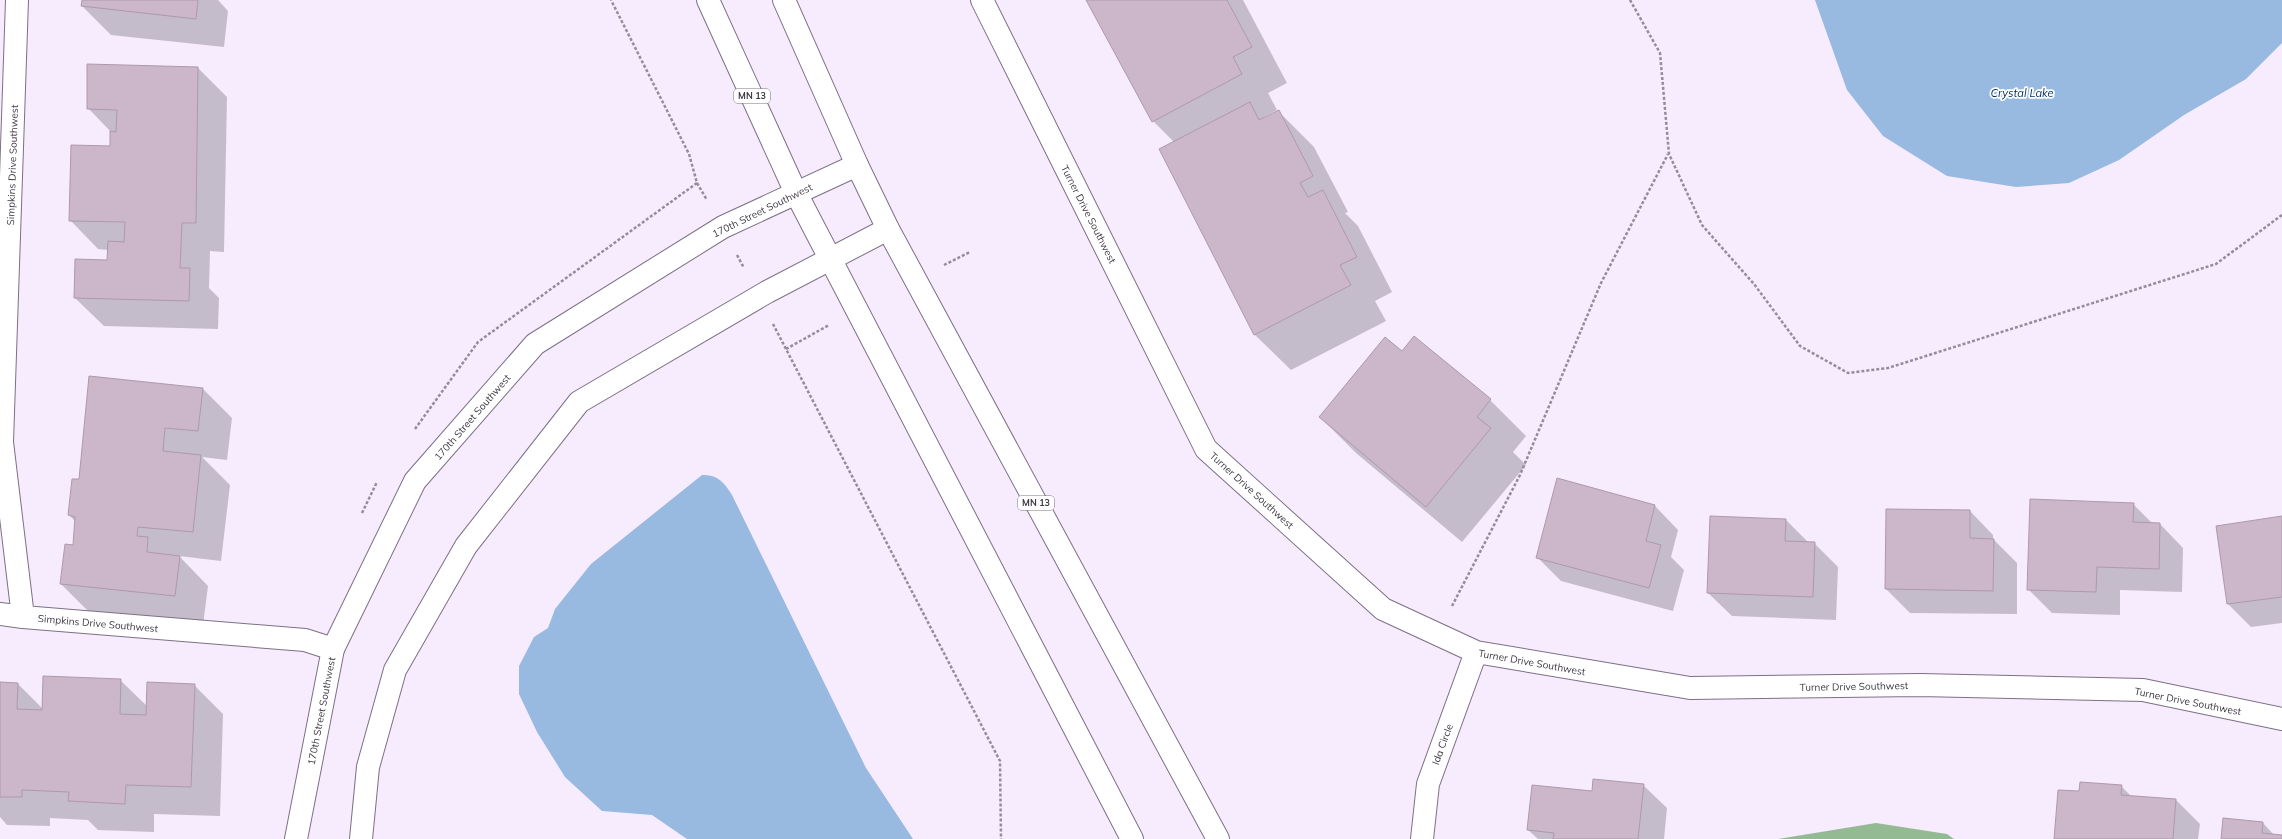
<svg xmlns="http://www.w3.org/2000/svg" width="2282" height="839" font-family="Mulish,sans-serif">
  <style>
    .forest { fill: #94ba94 }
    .water { fill: #98b9e0 }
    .shadow { fill: #0003 }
    .building { fill: #ccb7ca; stroke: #ae99ac }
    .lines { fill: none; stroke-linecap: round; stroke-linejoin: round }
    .street-casing { stroke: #7d7085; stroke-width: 24 }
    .secondary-casing { stroke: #7d7085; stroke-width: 24 }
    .primary-casing { stroke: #7d7085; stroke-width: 24 }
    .path { stroke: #958c9a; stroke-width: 2.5; stroke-dasharray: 3 2; stroke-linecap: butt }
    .street { stroke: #fff; stroke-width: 22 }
    .secondary { stroke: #fff; stroke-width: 22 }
    .primary { stroke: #fff; stroke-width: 22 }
    .labels { text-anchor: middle; stroke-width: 3.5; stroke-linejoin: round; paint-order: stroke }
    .shield { fill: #fff; stroke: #79747b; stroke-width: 1 }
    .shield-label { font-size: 9px; font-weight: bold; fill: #3f3943 }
    .street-label { font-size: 10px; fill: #3f3943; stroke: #fff }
    .water-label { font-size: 11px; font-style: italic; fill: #002e5d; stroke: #fff }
  </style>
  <rect width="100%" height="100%" fill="#f7ebfe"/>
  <path class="forest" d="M1876 823 1947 834 1954 839H1778Z"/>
  <path class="water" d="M1815 0H2282V43L2246 79 2184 115 2119 160 2069 183 2016 187 1947 176 1883 136 1847 90Z
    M702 475C717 474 725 483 732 495L866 768 913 839H687L652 815 602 811 565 777 537 732 519 694V666L534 637 548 628 555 609 591 564Z"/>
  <path class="shadow" d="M83 0H218L228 11 224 47 111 35 82 6Z
    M1088 0H1243L1287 83 1268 93 1277 110 1264 117 1265 118 1279 112 1314 147 1348 212 1345 213 1358 226 1392 292 1375 301 1386 321 1291 370 1255 335 1160 150 1174 142 1153 121Z
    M198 68 227 97 224 252 210 251 209 288 219 298 218 329 104 326 75 298 108 261V250L98 249 70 220 111 147V132L88 108Z
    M1414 337 1490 400 1526 436 1513 452 1526 465 1462 542 1356 453 1320 417 1402 352Z
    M203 389 232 418 227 460 202 457 230 485 221 561 179 556 208 586 203 625 90 613 61 584 74 546 76 522 69 515 79 480Z
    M1558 480 1655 506 1678 530 1671 557 1684 570 1673 611 1561 581 1537 557Z
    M2133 504 2153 524H2160L2183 548 2182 592 2120 590V615L2052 613 2028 589Z
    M1970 511 1993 535V539L2017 563V614L1910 613 1886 589Z
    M2282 517V623L2251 627 2228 604Z
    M1786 520 1809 543H1814L1838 567 1836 620 1732 616 1708 593Z
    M120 680 148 707 194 685 223 714 220 816 154 814V832L98 830 88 820 50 818V826L7 825 0 817V683L18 684 43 709Z
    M1643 785 1667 808 1664 839H1538L1528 830Z
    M2121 786 2132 797 2176 800 2200 824 2198 839H2055L2080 792Z
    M2224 819 2263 823 2275 836H2282V839H2222Z"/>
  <path class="building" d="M82 0H198L196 19 81 6Z
    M1086 0H1227L1252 47 1233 57 1242 74 1152 122Z
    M87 64 198 67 196 223H182L180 268H190L189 301 74 298 75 259 107 260 108 241 124 242 125 222 69 221 71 145 110 146V131L116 132 117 110 87 109Z
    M1250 102 1259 120 1279 110 1313 176 1300 183 1308 197 1323 190 1357 257 1340 265 1351 285 1254 335 1159 149Z
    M1414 336 1491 399 1477 417 1491 428 1426 507 1319 417 1385 337 1402 351Z
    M89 376 203 388 198 431 165 428 163 451 201 455 193 532 138 527 137 536 148 537 147 552 180 556 175 596 60 584 65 544 73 545 75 517 68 515 72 479H79Z
    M1557 478 1655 505 1646 541 1661 545 1649 588 1536 558Z
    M2030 499 2134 503 2133 522 2160 523 2159 569 2097 567 2096 592 2027 590Z
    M1886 509 1970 510V538L1994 539 1993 591 1885 589Z
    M1710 516 1786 519 1785 541 1815 542 1813 597 1707 593Z
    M2282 516V597L2227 604 2216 526Z
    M43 676 121 679 120 714 146 715 147 682 195 684 191 787 126 785 125 804 68 801 69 792 22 790V797H0V682L18 683 17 709 42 710Z
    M1593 779 1644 784 1638 839H1553L1554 833 1527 830 1532 785 1592 791Z
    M2080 782 2122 785 2121 795 2176 799 2173 839H2054L2058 790 2079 791Z
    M2223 818 2263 822 2262 833 2282 835V839H2221Z"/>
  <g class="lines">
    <g class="street-casing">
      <path id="street" d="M17 0 2 442 23 617 305 640 333 649
        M982 0 1206 449 1383 609 1476 652 1690 688 1920 685 2143 690 2282 719
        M0 614 23 617
        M1422 839 1428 784 1476 652"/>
    </g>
    <g class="secondary-casing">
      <path id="secondary" d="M296 839 333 649 415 481 535 344 723 227 857 165
        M361 839 368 767 395 670 466 546 579 402 767 292 888 229"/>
    </g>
    <g class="primary-casing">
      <path id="primary" d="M708 0 796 193 1132 839
        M784 0 857 165 888 229 1218 839"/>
    </g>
    <path class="path" d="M1630 0 1660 53 1669 154 1702 225 1754 284 1800 346 1848 373 1888 368 2216 264 2282 215
      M697 183 707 200
      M737 255 744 268
      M944 265 970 252
      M773 324 1000 761 1001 839
      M786 349 829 325
      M415 429 478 342 697 183 689 154 611 0
      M362 513 377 482
      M1452 606 1520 475 1601 283 1668 154"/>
    <use href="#street" class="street"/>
    <use href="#secondary" class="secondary"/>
    <use href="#primary" class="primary"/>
  </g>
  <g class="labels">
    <g class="shield">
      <rect x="734" y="89" width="36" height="14" rx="3"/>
      <rect x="1018" y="496" width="36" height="14" rx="3"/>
    </g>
    <g class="shield-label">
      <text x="752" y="99">MN 13</text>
      <text x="1036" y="506">MN 13</text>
    </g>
    <g class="street-label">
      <text transform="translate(12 165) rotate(-88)" y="4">Simpkins Drive Southwest</text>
      <text transform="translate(762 210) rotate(-26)" y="4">170th Street Southwest</text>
      <text transform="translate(1089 214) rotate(63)" y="4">Turner Drive Southwest</text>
      <text transform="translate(472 417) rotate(-49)" y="4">170th Street Southwest</text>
      <text transform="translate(1252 490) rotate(42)" y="4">Turner Drive Southwest</text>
      <text transform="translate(98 623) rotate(5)" y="4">Simpkins Drive Southwest</text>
      <text transform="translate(1532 662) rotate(10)" y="4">Turner Drive Southwest</text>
      <text transform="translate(1854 686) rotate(-1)" y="4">Turner Drive Southwest</text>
      <text transform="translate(2188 701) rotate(11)" y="4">Turner Drive Southwest</text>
      <text transform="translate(321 711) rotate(-79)" y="4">170th Street Southwest</text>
      <text transform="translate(1442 744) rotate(-70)" y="4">Ida Circle</text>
    </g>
    <g class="water-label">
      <text x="2022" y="97">Crystal Lake</text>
    </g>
  </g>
</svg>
